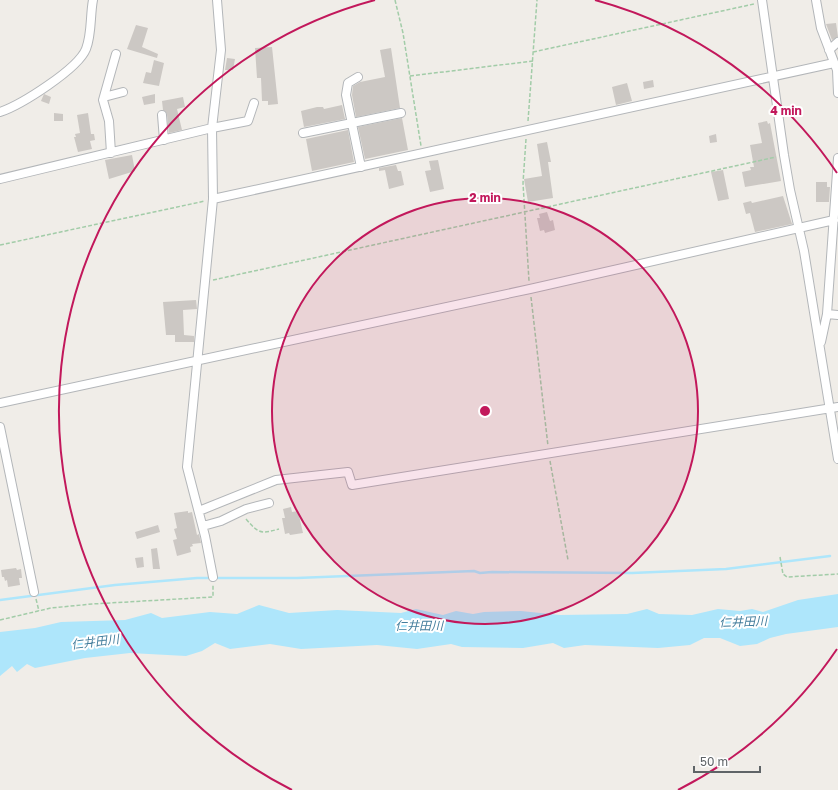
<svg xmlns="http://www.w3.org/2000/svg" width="838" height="790" font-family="'Golos Text','Noto Sans JP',sans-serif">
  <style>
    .water { fill: #aee6fb }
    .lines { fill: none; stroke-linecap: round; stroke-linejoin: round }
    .stream { stroke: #aee6fb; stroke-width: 2.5 }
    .building { fill: #ccc8c4 }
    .street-casing { stroke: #b3b6b9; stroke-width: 10 }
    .path { stroke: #a2cca8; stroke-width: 1.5; stroke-dasharray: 4 2; stroke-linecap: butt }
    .street { stroke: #fff; stroke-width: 8 }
    .ring { fill: none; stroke: #c2185b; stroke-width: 2 }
    .labels { text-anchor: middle; stroke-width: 4; stroke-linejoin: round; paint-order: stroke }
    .water-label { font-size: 12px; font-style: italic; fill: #437d9c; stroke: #fff }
    .centre { fill: #c2185b; stroke: #fff; stroke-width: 2 }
    .ring-label { font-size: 12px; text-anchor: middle; font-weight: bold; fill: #c2185b; stroke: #fff; stroke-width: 4; stroke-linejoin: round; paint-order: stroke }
  </style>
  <rect width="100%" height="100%" fill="#f0ede8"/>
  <path class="water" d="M838 594V627L786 634 770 638 757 644 740 646 720 638H704L690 645 658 648 585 645 564 648 553 643 523 648 462 647 451 644 417 649 377 645 301 649 270 644 230 649 215 643 202 651 186 656 130 653 85 658 35 668 27 664 17 672 12 666 0 676V632L35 628 61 622 125 620 151 613 162 618 210 612 237 614 259 605 289 613 337 610 401 613 416 609 443 615 456 611 473 614 484 612 521 611 560 615 627 614 647 609 659 614 692 615 718 609 740 611 752 609 763 612 798 600Z"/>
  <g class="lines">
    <path class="stream" d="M0 600 115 585 197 578H297L474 571 480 573 492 572 632 573 726 569 830 556"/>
  </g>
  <path class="building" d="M836 23 838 37 832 40 826 24Z
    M136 25 148 28 142 47 158 54 157 58 127 49Z
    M272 47 278 104 268 105V101H262L261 78H257L255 48Z
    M391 48 400 108 356 117 352 95 353 86 360 82 385 77 380 50Z
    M227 58 235 59 233 70H225Z
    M154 60 164 63 159 86 143 83 146 72 151 73Z
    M653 80 654 87 644 89 643 82Z
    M627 83 632 101 616 105 612 87Z
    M44 94 51 97 49 104 41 101Z
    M155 94V103L144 105 142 97Z
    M183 97 185 107 177 109 182 130 169 133 167 114 163 110 162 101Z
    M342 105 345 119 304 127 301 111 317 107H323L324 109Z
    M54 113 63 114V121H54Z
    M88 113 91 134H94L95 140 90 141 92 149 78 152 74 137H76L75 134 80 133 77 115Z
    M402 118 408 150 365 159 358 127Z
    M767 121 768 124 770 123 781 181 745 187 742 172 751 170 750 167H754L750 145 762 143 758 123Z
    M348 130 354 162 312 171 306 139Z
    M716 134 717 142 710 143 709 136Z
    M547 142 551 162H548L553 198 528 202 524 179 542 176 537 144Z
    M132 155 135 171 109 179 105 160Z
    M438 160 444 189 430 192 425 171 431 170 429 161Z
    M396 165 398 171H401L404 185 389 189 385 170 379 171V168Z
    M723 170 729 199 718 201 711 172Z
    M816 182H827V187H830L829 202H816Z
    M783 196 792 224 755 232 750 213 746 214 743 203 751 201 752 203Z
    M547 212 550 221 553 220 555 230 545 233 544 230 540 231 537 218H540L539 214Z
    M196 300 197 309 183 310 184 335 194 336V342H175V335H166L163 302Z
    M291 507 292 512 298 511 303 533 290 535 289 533 285 534 282 518H285L283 509Z
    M188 511V513L192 512 197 535 199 534 201 543 192 544 193 546 190 547 191 552 177 556 173 540 177 539 174 529 177 528 174 513Z
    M158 525 160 532 137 539 135 532Z
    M157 548 160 569H153L151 549Z
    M143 557 144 567 137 568 135 558Z
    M16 568 17 570 21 569 22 578H19L20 585 8 587 7 580 5 581 4 577H2L1 570Z"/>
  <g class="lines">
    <g class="street-casing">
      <path id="street" d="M762 0 784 155 790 190 804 251 838 459
        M816 0 821 28 837 70 838 93
        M829 50 838 42
        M358 77 348 83 346 95 361 167
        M104 97 123 92
        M0 112C21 105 78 69 86 49 92 34 90 15 93 0
        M162 115 164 140
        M303 133 401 113
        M111 153 109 121 103 100 116 54
        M0 179 212 128 248 121 254 103
        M213 199 834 63
        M827 314 838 315
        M821 342 827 314 838 158
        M0 403 530 289 834 220
        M0 427 34 592
        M199 511 276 480 348 472 352 485 838 407
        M203 526 221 521 246 509 269 503
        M213 577 205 536 187 467 213 199 212 128 221 50 217 0"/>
    </g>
    <path class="path" d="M395 0 403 33 421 146
      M533 52 754 4
      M410 76 533 61
      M528 121 537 0
      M526 139 523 183 529 281
      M0 245 205 201
      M213 280 776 157
      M531 297 548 446
      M550 461 568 560
      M246 519C259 534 261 534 279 529
      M780 557 783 574 787 577 838 574
      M36 599 39 611
      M0 620 51 608 92 604 213 597V584"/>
    <use href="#street" class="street"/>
  </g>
  <circle cx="485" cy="411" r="213" fill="#c2185b" fill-opacity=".12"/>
  <g class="ring">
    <circle cx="485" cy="411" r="213"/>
    <path d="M837 649A425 425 0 0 1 678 790M292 790A425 425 0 0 1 375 0M595 0A425 425 0 0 1 837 173"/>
  </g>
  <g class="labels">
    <g class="water-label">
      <text transform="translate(743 622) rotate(-2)" y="4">仁井田川</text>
      <text x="419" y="630">仁井田川</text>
      <text transform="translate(95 642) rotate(-7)" y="4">仁井田川</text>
    </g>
  </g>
  <circle cx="485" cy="411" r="6" class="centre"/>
  <g class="ring-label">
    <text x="786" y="115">4 min</text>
    <text x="485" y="202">2 min</text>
  </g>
  <path d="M694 766v6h66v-6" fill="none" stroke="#5f6467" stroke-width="2"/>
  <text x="700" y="766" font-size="12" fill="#5f6467" stroke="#ffffff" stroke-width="3" paint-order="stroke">50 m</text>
</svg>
